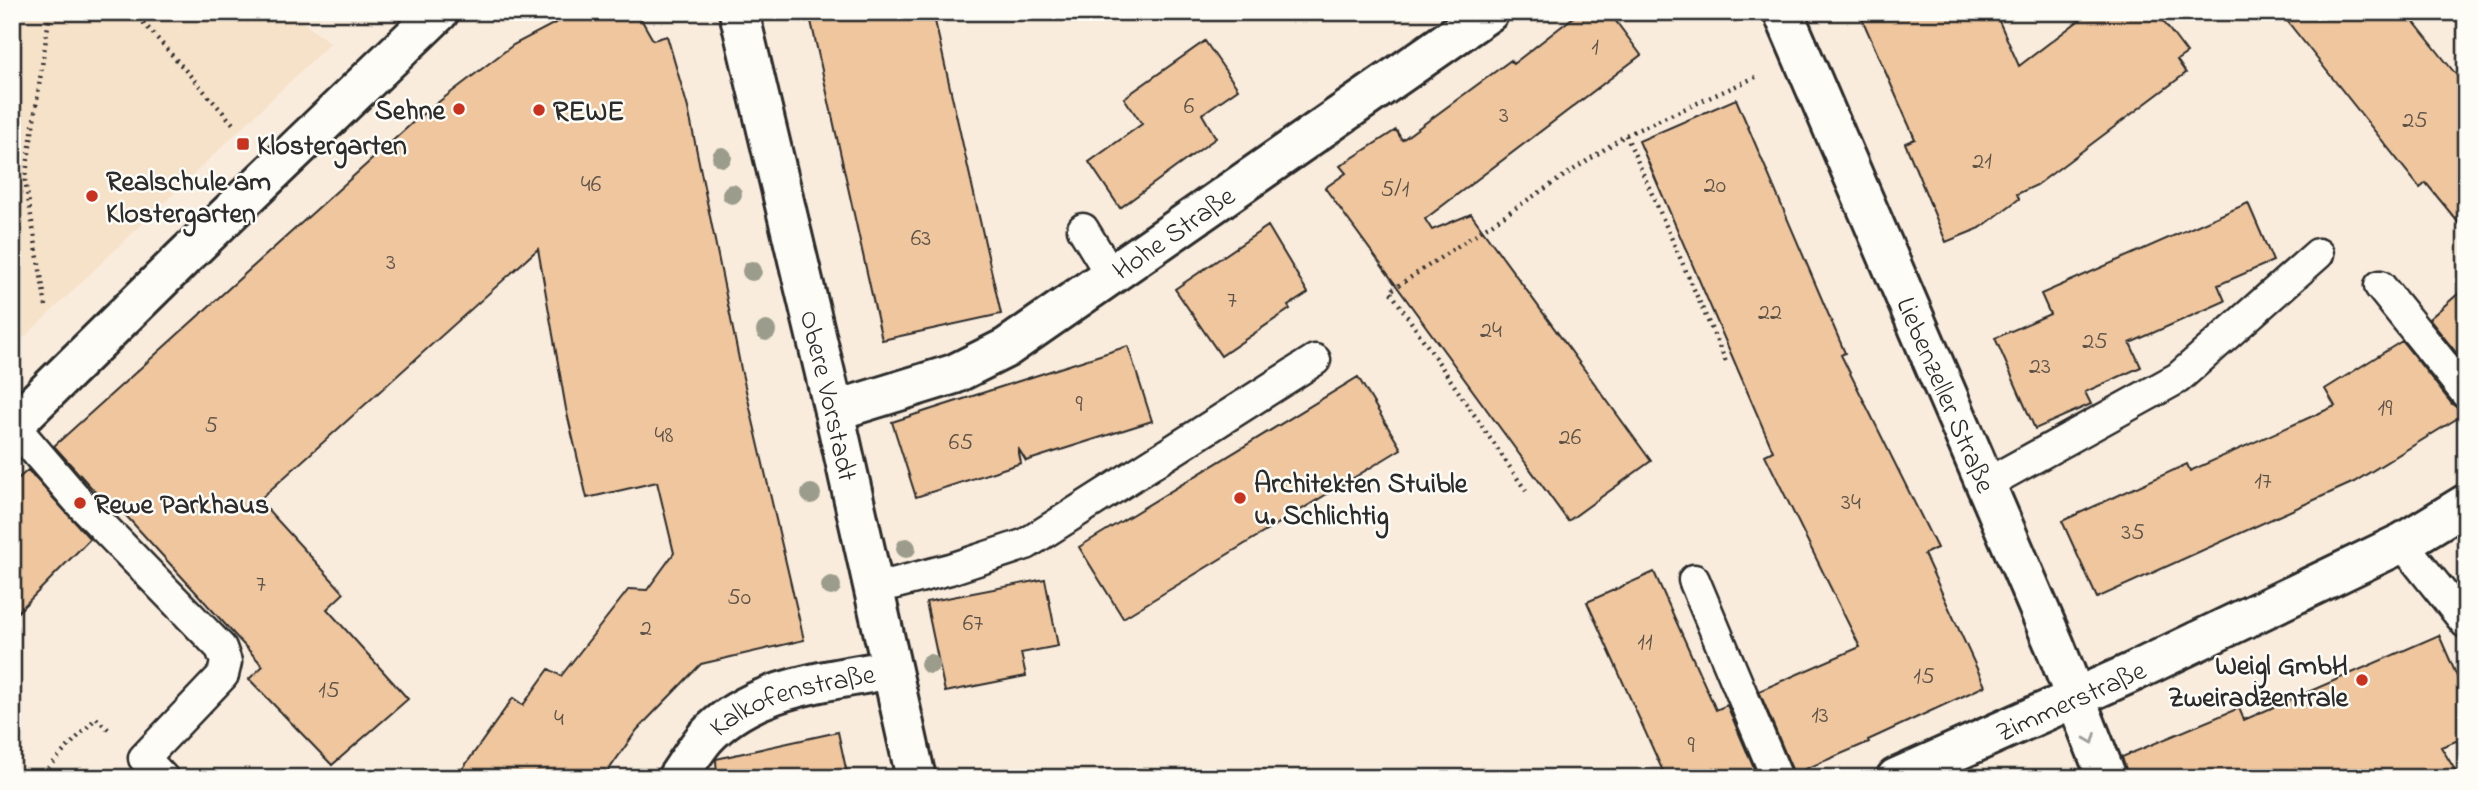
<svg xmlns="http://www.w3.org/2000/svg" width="2478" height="790" font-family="'Indie Flower',sans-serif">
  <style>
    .built { fill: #f6e1c9 }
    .building { fill: #efc69e; stroke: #2b2b2b; stroke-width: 2 }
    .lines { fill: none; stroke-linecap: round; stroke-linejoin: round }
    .lane-casing { stroke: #2b2b2b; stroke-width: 35 }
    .street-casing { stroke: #2b2b2b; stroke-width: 44 }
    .secondary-casing { stroke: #2b2b2b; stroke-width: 44 }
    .path { stroke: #2b2b2b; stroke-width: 4.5; stroke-dasharray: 2 5; stroke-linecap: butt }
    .lane { stroke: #fdfcf7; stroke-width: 30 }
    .street { stroke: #fdfcf7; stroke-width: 38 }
    .secondary { stroke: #fdfcf7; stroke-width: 38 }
    .tree { fill: #9b9c8c }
    .oneway { stroke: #9e9e9b }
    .poi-dot { fill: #c8321e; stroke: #fdfcf7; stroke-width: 2.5 }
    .labels { text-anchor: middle; stroke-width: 5; stroke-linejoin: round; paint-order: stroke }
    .number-label { font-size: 24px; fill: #5c5248 }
    .poi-label { font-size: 28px; font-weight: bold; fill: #2b2b2b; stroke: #fdfcf7; text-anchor: start }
    .street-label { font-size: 28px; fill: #2b2b2b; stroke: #fdfcf7 }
  </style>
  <rect width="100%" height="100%" fill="#f9ecdc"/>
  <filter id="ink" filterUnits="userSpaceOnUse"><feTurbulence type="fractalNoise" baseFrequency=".0143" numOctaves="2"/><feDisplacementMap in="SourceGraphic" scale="14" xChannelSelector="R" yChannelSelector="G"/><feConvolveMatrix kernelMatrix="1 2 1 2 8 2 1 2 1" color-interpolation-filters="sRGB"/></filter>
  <g filter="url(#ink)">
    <path class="built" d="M12 12H289L330 43 12 349Z"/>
    <path class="building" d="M576 12H637L653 40 667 36 688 108 741 369 804 640 701 664 637 730 603 778H456L513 698 523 705 549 669 561 676 629 589 647 590 674 553 657 482 587 498 566 409 538 249 259 500 344 593 327 609 408 699 332 765 249 679 263 666 120 509 115 514 54 446 419 117 513 45Z
      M809 12H933L1001 314 882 340Z
      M1580 12H1609L1641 55 1425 219 1432 230 1471 214 1651 461 1568 521 1325 188 1346 173 1340 166 1396 130 1402 140 1511 60 1513 64Z
      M1859 12H1995L2019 66 2090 12H2156L2187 53 2177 60 2186 73 2037 185 2017 194 2019 199 1980 228 1946 242 1905 143 1915 139Z
      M2280 12H2406L2466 87V232L2426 183 2420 188Z
      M1205 41 1238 89 1202 114 1216 138 1120 208 1089 162 1142 124 1124 98Z
      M1736 99 1845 353 1841 355 1937 548 1924 554 1985 686 1868 740 1869 742 1794 774 1759 691 1860 647 1765 455 1773 451 1639 141Z
      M2248 203 2273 261 2218 285 2225 301 2130 343 2141 367 2085 392 2091 404 2035 429 1995 338 2050 314 2041 294Z
      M1268 226 1308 293 1288 306 1290 309 1221 356 1175 289Z
      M2466 287V365L2429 319Z
      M2402 341 2452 404 2459 409 2466 410V413L2354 482 2097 598 2062 521 2187 464 2190 471 2335 406 2325 389Z
      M1128 346 1152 421 1026 461 1018 448 1021 463 916 497 892 422Z
      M1358 377 1401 449 1123 618 1079 547Z
      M28 470 90 539 12 618V484Z
      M1654 572 1716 710 1727 705 1758 778H1666L1587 602Z
      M1045 579 1058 646 1021 653 1026 676 945 692 926 602Z
      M2439 635 2466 697V737L2441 747 2460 778H2128L2122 757 2239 708 2244 720Z
      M838 732 848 778H717L716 759Z"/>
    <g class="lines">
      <g class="lane-casing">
        <path id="lane" d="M1083 229 1111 275
          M2380 286 2466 393
          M13 425 80 503 221 648 226 662 223 675 144 758 163 778
          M1986 484 2178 378 2318 254
          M2402 543 2466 623
          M1694 580 1777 778
          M873 589 950 569 1026 544 1315 360"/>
      </g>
      <g class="street-casing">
        <g id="street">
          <path id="s1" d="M1783 12 2055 646 2107 778"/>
          <path id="s2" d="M834 411 954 374 1006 348 1489 12"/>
          <path id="s3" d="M677 778C686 765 695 750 705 738 752 686 827 682 891 669"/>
        </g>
      </g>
      <g class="secondary-casing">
        <g id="secondary">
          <path id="s4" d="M739 12 834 411 916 778"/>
          <path d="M12 426 185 256 439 12"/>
          <path id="s5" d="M1896 778 2133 672 2402 543 2466 504"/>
        </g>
      </g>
      <path class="path" d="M134 12 234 125
        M1626 135 1726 362
        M46 306 25 180 50 12
        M1526 491 1390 291 1626 135 1758 76
        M38 778 96 718 109 730"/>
      <use href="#lane" class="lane"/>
      <use href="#street" class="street"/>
      <use href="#secondary" class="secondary"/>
    </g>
    <g class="tree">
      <circle cx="722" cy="157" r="10"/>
      <circle cx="732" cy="194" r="10"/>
      <circle cx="752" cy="271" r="10"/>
      <circle cx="766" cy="331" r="10"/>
      <circle cx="811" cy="494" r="10"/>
      <circle cx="906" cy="548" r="10"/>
      <circle cx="831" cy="586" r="10"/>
      <circle cx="930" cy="664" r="10"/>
    </g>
    <defs><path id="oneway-chevron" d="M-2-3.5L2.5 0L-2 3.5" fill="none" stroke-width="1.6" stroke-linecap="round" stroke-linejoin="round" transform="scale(1.75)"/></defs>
    <use class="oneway" href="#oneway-chevron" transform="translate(2091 739) rotate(68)"/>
  </g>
  <g class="poi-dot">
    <circle cx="459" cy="109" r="7"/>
    <circle cx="539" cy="110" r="7"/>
    <rect x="236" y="137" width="14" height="14" rx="3.5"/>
    <circle cx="92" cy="196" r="7"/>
    <circle cx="1240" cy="498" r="7"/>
    <circle cx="80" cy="503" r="7"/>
    <circle cx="2362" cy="680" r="7"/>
  </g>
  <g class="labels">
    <g class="number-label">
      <text x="1595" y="54">1</text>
      <text x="1189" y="113">6</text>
      <text x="1504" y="122">3</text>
      <text x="2415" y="127">25</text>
      <text x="1982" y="168">21</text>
      <text x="591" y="191">46</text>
      <text x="1715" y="192">20</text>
      <text x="1395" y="196">5/1</text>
      <text x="921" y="245">63</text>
      <text x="391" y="269">3</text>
      <text x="1232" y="307">7</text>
      <text x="1770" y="319">22</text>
      <text x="1491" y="337">24</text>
      <text x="2095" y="348">25</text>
      <text x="2040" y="373">23</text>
      <text x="1079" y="411">9</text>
      <text x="2385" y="415">19</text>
      <text x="211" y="432">5</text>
      <text x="664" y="442">48</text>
      <text x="1570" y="444">26</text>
      <text x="961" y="449">65</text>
      <text x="2263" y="488">17</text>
      <text x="1851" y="509">34</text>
      <text x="2133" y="539">35</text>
      <text x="261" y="591">7</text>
      <text x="739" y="604">50</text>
      <text x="973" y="630">67</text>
      <text x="646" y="635">2</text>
      <text x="1645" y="649">11</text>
      <text x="1924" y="683">15</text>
      <text x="329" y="697">15</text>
      <text x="1820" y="722">13</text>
      <text x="559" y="725">4</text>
      <text x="1691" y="752">9</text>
    </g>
    <g class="poi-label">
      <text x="445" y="119" text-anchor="end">Sehne</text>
      <text x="553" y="120">REWE</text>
      <text x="257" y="154">Klostergarten</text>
      <text x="106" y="190">Realschule am<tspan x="106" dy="32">Klostergarten</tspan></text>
      <text x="1254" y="492">Architekten Stuible<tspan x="1254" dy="32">u. Schlichtig</tspan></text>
      <text x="94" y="513">Rewe Parkhaus</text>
      <text x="2348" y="674" text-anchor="end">Weigl GmbH<tspan x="2348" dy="32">Zweiradzentrale</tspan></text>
    </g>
    <g class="street-label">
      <text dy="10" stroke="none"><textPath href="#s2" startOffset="387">Hohe Straße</textPath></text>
      <text dy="10" stroke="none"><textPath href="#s1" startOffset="416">Liebenzeller Straße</textPath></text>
      <text dy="10" stroke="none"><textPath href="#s4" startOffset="394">Obere Vorstadt</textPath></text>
      <text dy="10" stroke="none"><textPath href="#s5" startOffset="191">Zimmerstraße</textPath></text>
      <text dy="10" stroke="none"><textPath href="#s3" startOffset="147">Kalkofenstraße</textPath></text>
    </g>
  </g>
  <rect width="2478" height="790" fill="none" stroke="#fdfcf7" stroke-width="42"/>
  <rect x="21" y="21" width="2436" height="748" fill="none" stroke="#2b2b2b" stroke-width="2.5" filter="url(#ink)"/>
</svg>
